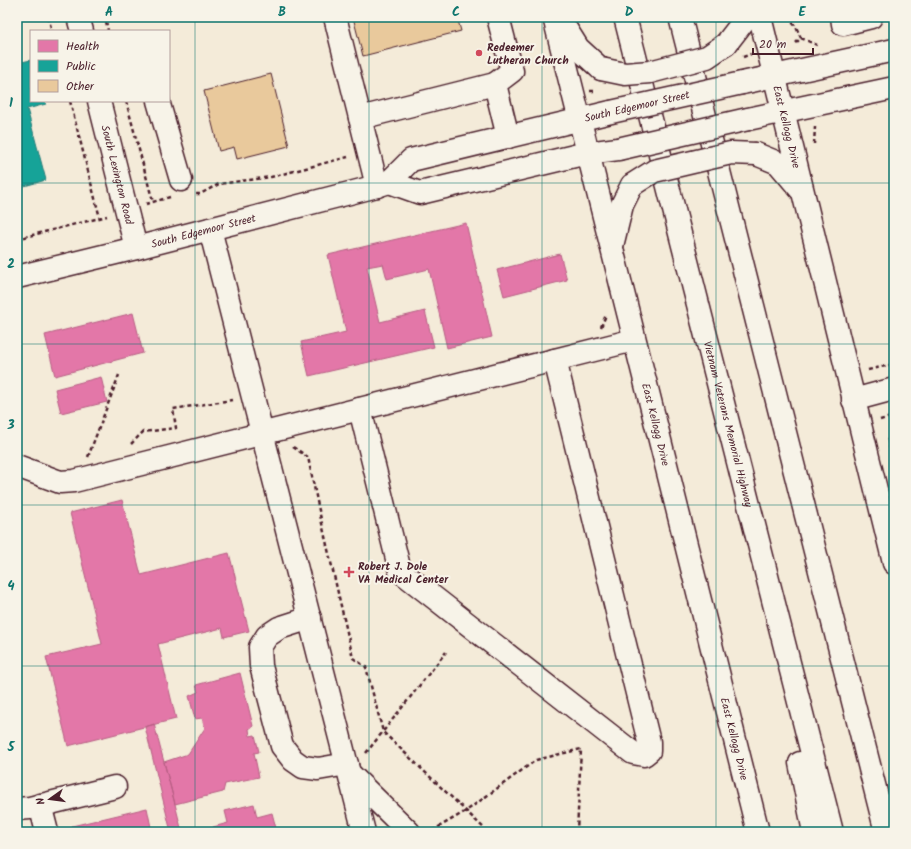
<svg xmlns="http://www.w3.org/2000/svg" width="911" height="849" font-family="Kalam,sans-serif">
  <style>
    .health { fill: #e377a8; stroke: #b55d82 }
    .public { fill: #17a398; stroke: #267b77 }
    .building { fill: #e9c99c; stroke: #4a1f2b }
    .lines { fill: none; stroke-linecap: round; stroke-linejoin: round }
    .minor-casing { stroke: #4a1f2b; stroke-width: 25 }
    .major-casing { stroke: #4a1f2b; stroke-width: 25 }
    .highway-casing { stroke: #4a1f2b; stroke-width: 25 }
    .path { stroke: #4a1f2b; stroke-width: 2.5; stroke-dasharray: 4 3; stroke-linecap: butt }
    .minor { stroke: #f7f3e8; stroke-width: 22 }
    .major { stroke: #f7f3e8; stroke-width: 22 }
    .highway { stroke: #f7f3e8; stroke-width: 22 }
    .minor-bridge-casing { stroke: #4a1f2b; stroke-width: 25; stroke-linecap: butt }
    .major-bridge-casing { stroke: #4a1f2b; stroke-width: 25; stroke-linecap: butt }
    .path-bridge { stroke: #4a1f2b; stroke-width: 2.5; stroke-dasharray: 4 3; stroke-linecap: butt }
    .minor-bridge { stroke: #f7f3e8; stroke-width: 22 }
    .major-bridge { stroke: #f7f3e8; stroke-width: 22 }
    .grid { fill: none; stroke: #0f766e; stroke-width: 1; stroke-opacity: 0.55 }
    .poi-dot { fill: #d1495b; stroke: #f7f3e8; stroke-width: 1.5 }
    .labels { text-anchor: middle; stroke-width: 4; stroke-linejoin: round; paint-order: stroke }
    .poi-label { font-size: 11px; font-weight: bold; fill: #4a1f2b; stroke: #f7f3e8; text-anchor: start }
    .street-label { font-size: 11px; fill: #4a1f2b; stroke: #f7f3e8 }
    .neatline { fill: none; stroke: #0f766e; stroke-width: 1.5 }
    .grid-label { font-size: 13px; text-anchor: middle; font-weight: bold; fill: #0f766e }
  </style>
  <rect width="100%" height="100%" fill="#f4ebd9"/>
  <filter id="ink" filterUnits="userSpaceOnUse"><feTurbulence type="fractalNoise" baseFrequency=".025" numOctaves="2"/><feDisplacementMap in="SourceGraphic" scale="8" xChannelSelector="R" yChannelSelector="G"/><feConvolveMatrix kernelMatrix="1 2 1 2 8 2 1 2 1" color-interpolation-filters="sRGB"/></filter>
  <g filter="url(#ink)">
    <path class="health" d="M466 223 492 337 447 348 429 269 387 279 383 264 367 267 380 322 425 311 434 347 309 376 301 342 346 332 328 255Z
      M560 254 567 280 504 296 497 270Z
      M133 313 143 353 55 376 45 335Z
      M101 377 107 402 61 413 55 389Z
      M122 500 141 575 229 553 249 631 224 637 222 628 158 644 176 719 68 746 46 657 102 644 70 513Z
      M240 673 253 726 249 729 250 736 255 735 259 752 254 753 259 777 225 784 223 792 175 804 164 762 188 754 205 728 202 718 195 719 189 696 198 692 196 685Z
      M154 724 175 804 182 832H171L145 727Z
      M254 804 257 817 272 813 277 832H214L213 827 228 823 225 811Z
      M147 808 152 832H73L72 826Z"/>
    <path class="public" d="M31 60V101H45L46 104 27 109 46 180 17 188V63Z"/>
    <path class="building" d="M353 17H457L461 31 363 56Z
      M271 74 289 146 237 159 234 147 219 151 204 91Z
      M894 437V467L887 439Z"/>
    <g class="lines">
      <g class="minor-casing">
        <g id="minor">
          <path d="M78 17 82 31"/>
          <path d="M335 17 377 186"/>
          <path d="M498 17 512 71 495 84 508 137"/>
          <path d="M842 17 843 24 871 17"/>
          <path d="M742 83 894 50"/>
          <path id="s1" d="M99 101 136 248"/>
          <path d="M158 101 181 180"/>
          <path d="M360 118 495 84"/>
          <path d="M748 119 894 88"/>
          <path d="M389 182 420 193 587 153 618 149"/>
          <path d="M210 229 364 832"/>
          <path id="s2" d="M17 277 136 248 377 186 389 182 411 160 611 112"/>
          <path d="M853 400 894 389"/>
          <path d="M360 409 400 571 633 753 644 755 649 751V742L555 360"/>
          <path d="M17 466 60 482 74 481 634 340"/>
          <path d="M310 618 279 628 267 636 260 647 261 666 282 746 293 760 303 767 318 769 347 764"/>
          <path d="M350 774 409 832"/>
          <path d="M40 805 47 832"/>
          <path d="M17 809 30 808 115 787"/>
        </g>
      </g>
      <g class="major-casing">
        <g id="major">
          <path id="s3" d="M554 17 758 832"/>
          <path id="s4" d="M760 17 894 563"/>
          <path d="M561 21 578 48 601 69"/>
          <path d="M726 44 743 22 744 17"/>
          <path d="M756 154 778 163 800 189"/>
          <path d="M612 246 622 205 632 185"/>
        </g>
      </g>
      <g class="highway-casing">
        <g id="highway">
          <path id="s5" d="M625 17 832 832"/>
          <path d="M680 17 886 832"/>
          <path d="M800 763 814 832"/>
        </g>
      </g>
      <path class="path" d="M48 17 52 31
        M788 17 796 27 801 38 796 43
        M100 18 106 21 108 31
        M801 38 817 45
        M70 101 100 218
        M126 101 153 202
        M814 144 815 127
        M196 194H200L219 184 271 177 348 157
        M146 204 170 197
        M17 239 107 216
        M601 327 606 315
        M868 370 894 364
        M880 420 894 416
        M131 444 143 432 176 428 173 409 232 400
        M293 447 308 457 318 506 353 658 366 667 383 732 488 832
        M88 457 119 375
        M366 753 446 652
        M432 831 466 811 536 760 581 749 577 832"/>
      <use href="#minor" class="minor"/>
      <use href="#major" class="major"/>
      <use href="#highway" class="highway"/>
      <g class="minor-bridge-casing">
        <path id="minor-bridge" d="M611 112 742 83
          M618 149 748 119"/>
      </g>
      <g class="major-bridge-casing">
        <path id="major-bridge" d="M601 69 625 74 650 72 707 57 726 44
          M632 185 654 171 731 153 756 154"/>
      </g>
      <path class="path-bridge" d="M743 57 751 54
        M590 91H597"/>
      <use href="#minor-bridge" class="minor-bridge"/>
      <use href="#major-bridge" class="major-bridge"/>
    </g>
  </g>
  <path class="grid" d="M195 17V832M369 17V832M542 17V832M716 17V832M17 183H894M17 344H894M17 505H894M17 666H894"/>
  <g class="poi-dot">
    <circle cx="479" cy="53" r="4"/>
    <path d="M347 566h4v4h4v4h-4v4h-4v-4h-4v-4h4z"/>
  </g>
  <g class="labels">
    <g class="poi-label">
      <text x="487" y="51">Redeemer<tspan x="487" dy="13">Lutheran Church</tspan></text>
      <text x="358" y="570">Robert J. Dole<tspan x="358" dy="13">VA Medical Center</tspan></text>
    </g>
    <g class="street-label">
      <text transform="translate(637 106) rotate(-13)" y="4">South Edgemoor Street</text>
      <text dy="4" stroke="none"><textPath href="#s4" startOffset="113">East Kellogg Drive</textPath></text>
      <text dy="4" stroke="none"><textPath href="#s1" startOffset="76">South Lexington Road</textPath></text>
      <text dy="4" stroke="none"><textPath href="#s2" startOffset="192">South Edgemoor Street</textPath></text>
      <text dy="4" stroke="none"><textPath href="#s5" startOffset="420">Vietnam Veterans Memorial Highway</textPath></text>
      <text dy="4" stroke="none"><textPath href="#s3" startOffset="420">East Kellogg Drive</textPath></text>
      <text dy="4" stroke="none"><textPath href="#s3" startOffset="744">East Kellogg Drive</textPath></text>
    </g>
  </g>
  <rect width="911" height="849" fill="none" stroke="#f7f3e8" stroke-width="44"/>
  <rect x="30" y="30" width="140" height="72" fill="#f7f3e8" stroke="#b29e9c"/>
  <rect x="38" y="40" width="20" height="12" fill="#e377a8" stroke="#b29e9c"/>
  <text x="66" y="50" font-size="12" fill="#4a1f2b">Health</text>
  <rect x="38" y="60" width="20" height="12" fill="#17a398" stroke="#b29e9c"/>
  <text x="66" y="70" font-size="12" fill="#4a1f2b">Public</text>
  <rect x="38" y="80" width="20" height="12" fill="#e9c99c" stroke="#b29e9c"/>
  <text x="66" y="90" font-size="12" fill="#4a1f2b">Other</text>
  <g transform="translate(50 799) rotate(256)" stroke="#f7f3e8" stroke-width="3" paint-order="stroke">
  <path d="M0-3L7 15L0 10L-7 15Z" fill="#4a1f2b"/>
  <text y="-6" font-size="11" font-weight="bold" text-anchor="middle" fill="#4a1f2b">N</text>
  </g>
  <path d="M753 48v6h60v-6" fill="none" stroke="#4a1f2b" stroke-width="2"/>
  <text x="759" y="48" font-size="12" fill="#4a1f2b" stroke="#f7f3e8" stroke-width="3" paint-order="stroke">20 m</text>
  <rect x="22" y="22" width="867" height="805" class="neatline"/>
  <g class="grid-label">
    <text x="109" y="16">A</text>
    <text x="282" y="16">B</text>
    <text x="456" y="16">C</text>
    <text x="629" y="16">D</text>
    <text x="802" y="16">E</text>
    <text x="11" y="107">1</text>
    <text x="11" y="268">2</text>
    <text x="11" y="429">3</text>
    <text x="11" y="590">4</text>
    <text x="11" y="751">5</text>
  </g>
</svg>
